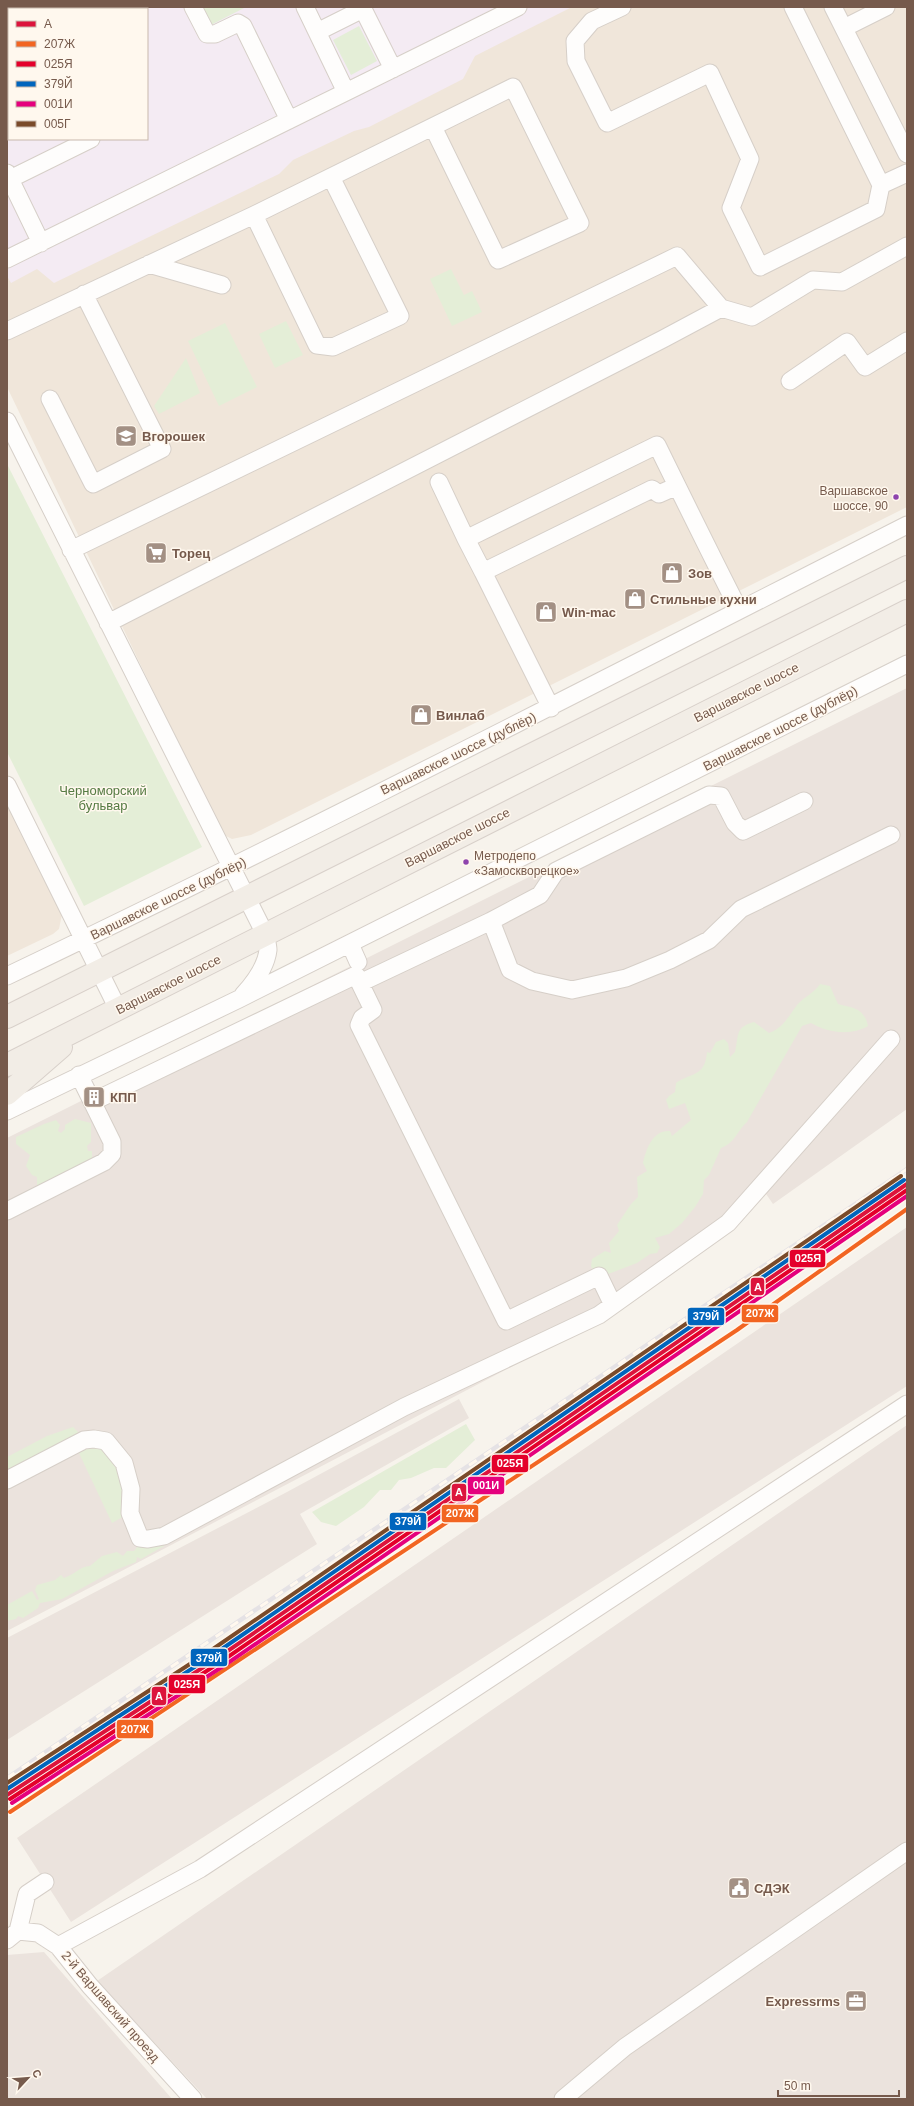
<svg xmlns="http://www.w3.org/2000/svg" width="914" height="2106" font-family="Arial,sans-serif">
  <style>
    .residential { fill: #f0e6da; fill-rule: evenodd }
    .industrial { fill: #ebe3dd }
    .education { fill: #f4ebf3; fill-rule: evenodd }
    .green { fill: #e4eed7 }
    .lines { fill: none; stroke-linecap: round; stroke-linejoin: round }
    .minor-casing { stroke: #d6cfc8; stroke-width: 19 }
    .major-casing { stroke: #d8d0ca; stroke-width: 24 }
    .minor { stroke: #fefdfc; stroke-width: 17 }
    .major { stroke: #f2ede6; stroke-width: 22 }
    .rail-casing { stroke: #e5e2e5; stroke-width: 4.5 }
    .rail { stroke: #fff8ee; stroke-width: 3; stroke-dasharray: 9; stroke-linecap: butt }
    .rail-1-casing { stroke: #fff8ee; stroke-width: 7 }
    .rail-2-casing { stroke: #fff8ee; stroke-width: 7 }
    .rail-3-casing { stroke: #fff8ee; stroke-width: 7 }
    .rail-4-casing { stroke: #fff8ee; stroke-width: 7 }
    .rail-5-casing { stroke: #fff8ee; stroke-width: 7 }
    .rail-6-casing { stroke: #fff8ee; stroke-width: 7 }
    .rail-1 { stroke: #dc143c; stroke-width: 4 }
    .rail-2 { stroke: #f26522; stroke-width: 4 }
    .rail-3 { stroke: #e4002b; stroke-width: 4 }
    .rail-4 { stroke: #0065bd; stroke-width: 4 }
    .rail-5 { stroke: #e5007d; stroke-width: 4 }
    .rail-6 { stroke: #7a4b2a; stroke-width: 4 }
    .bus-dot { fill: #8e44ad; stroke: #fff8ee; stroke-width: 1.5 }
    .labels { text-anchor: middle; stroke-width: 3; stroke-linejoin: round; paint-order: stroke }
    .bus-label { font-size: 12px; fill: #765a4c; stroke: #fff8ee; text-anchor: end }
    .poi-label { font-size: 13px; font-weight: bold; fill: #765a4c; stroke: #fff8ee; text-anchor: start }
    .street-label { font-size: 13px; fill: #765a4c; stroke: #fff8ee }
    .park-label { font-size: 13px; fill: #557b43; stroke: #fff8ee }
    .line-badge { stroke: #fff8ee; stroke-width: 1.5 }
    .badge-label { font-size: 11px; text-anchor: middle; font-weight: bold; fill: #fff }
  </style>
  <rect width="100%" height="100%" fill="#f7f3ec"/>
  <path class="residential" d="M7 7H907V507L251 835 232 839 226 836 221 832 7 387ZM9 9H147V139H9Z
    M7 803 62 914 59 929 53 934 7 956Z"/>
  <path class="industrial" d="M907 688V1109L773 1204 764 1191 614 1313 7 1631V1138Z
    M907 1227V1386L71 1922 17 1838Z
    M459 1399 469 1418 300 1514 317 1544 7 1740V1638L287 1492Z
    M907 1425V2099H207L97 1981Z
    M44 1952 172 2099H7V1955Z"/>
  <path class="education" d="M8 7H572L475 56 463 79 369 127 354 131 293 160 279 174 54 283 37 269 11 283 7 276ZM9 9H147V139H9Z"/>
  <path class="green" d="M199 7H246L209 26Z
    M359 26 377 61 351 75 333 40Z
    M451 269 464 295 472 291 482 312 452 326 430 279Z
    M286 321 303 355 275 368 259 334Z
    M225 323 257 387 219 406 188 341Z
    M186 358 200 393 159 414 154 406Z
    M7 464 202 847 84 906 7 752Z
    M820 984 830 986 838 1004C854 1008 864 1008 868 1026 851 1036 828 1033 811 1023L802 1026 747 1122C737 1131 735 1143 721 1148L709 1175 704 1180 703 1194 695 1207 682 1223 669 1234 655 1238 660 1247 657 1253 650 1254 637 1263 603 1276 594 1272 591 1266 592 1259 605 1251 611 1253 609 1243 619 1231 617 1225 631 1204 638 1197 637 1177 647 1171 643 1163C646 1150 652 1130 670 1131L672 1136 691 1120 685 1103 669 1109 666 1100 669 1096 675 1092 676 1083C692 1072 705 1077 707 1052L710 1053 716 1042 724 1039 728 1043 730 1057 735 1052C739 1035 735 1027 754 1022L769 1033C784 1027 788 1017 797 1005 804 997 814 993 820 984Z
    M75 1119 91 1123V1142L87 1146 88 1151H92V1162L44 1187 37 1185V1177L32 1175 26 1166 30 1155 16 1144V1137L44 1124 56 1120 60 1125 58 1131 61 1133 65 1129V1125Z
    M466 1424 475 1440 446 1468H434L411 1478 399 1480 391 1490H380L364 1507 336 1526 321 1522 312 1512Z
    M73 1427 79 1433 59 1448 7 1474V1457L47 1436Z
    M101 1443 121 1462 126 1515 112 1523 78 1451 90 1445Z
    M163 1542 164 1546 141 1559 137 1557 136 1562 113 1571 62 1599 40 1603 38 1608 23 1618 18 1616 16 1619 7 1621V1605L32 1591 37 1600 39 1599 35 1590 37 1585 55 1580 61 1575 64 1578C74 1575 80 1566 90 1566L102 1556 117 1552 123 1556 127 1551H134L138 1546Z"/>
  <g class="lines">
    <g class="minor-casing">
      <path id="minor" d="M193 7 207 34H215L238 23 243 26 289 120
        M622 7 592 21 575 41 576 61 607 123 710 73 750 159 731 208 760 267 876 209 881 185 907 173
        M793 7 881 185
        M833 7 907 154
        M844 28 886 7
        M317 32 363 9 393 69
        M7 61 9 60
        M346 92 518 7
        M7 173 41 243
        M10 179 91 139
        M254 215 317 345 333 347 400 316 331 177
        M7 259 346 92 305 7
        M149 264 222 285
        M7 331 254 215 513 87 580 223 498 260 433 127
        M790 381 847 342 865 367 907 341
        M50 399 93 484 162 449 84 294
        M7 421 265 934C266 939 268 945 268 950 266 967 254 983 243 995
        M439 482 466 539
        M677 486 659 494 652 489 483 572 466 539 657 445C684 500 711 555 739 610
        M71 550 677 256 721 308 752 317 813 280 842 282 907 246
        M483 572 551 708
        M108 623 663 339 721 308
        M7 785 118 1009
        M804 801 743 831 735 823 721 796 709 795 556 871 540 895 491 921 510 970 532 981 572 990 626 978 670 960 709 940 741 909 891 835
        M350 944 358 962
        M7 976C310 831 608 677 907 525
        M360 983 491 921
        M92 1102 356 975 373 1010 362 1018 359 1025 506 1321 599 1276 613 1305
        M7 1111 239 999 907 664
        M7 1211 104 1162 112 1154V1142L79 1075
        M7 1480 84 1440 94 1439 106 1441 124 1463 131 1489 130 1513 140 1538 148 1539 164 1536 404 1407 599 1315 728 1223 891 1039
        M18 1931 38 1933 58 1946 90 1986 193 2099
        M18 1931 27 1894 45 1882
        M7 1940 18 1931
        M58 1946 200 1869 907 1404
        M563 2099 625 2047 907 1851"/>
    </g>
    <g class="major-casing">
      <path id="major" d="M7 1017 907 567
        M7 1065 907 611
        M7 1094 61 1047"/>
    </g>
    <use href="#minor" class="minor"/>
    <use href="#major" class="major"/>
    <g class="rail-casing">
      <path id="rail" d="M7 1778 907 1169"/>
    </g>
    <use href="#rail" class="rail"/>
    <g class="rail-1-casing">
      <path id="rail-1" d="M7 1795 219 1657 907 1184"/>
    </g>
    <g class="rail-2-casing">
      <path id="rail-2" d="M10 1812 737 1330 907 1209"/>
    </g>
    <g class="rail-3-casing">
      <path id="rail-3" d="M10 1799 222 1661 907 1190"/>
    </g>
    <g class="rail-4-casing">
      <path id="rail-4" d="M7 1789 216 1653 904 1180"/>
    </g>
    <g class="rail-5-casing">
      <path id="rail-5" d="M12 1803 225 1665 907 1196"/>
    </g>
    <g class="rail-6-casing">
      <path id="rail-6" d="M7 1783 213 1649 901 1176"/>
    </g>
    <use href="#rail-1" class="rail-1"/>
    <use href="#rail-2" class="rail-2"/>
    <use href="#rail-3" class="rail-3"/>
    <use href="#rail-4" class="rail-4"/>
    <use href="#rail-5" class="rail-5"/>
    <use href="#rail-6" class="rail-6"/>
  </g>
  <defs>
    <g id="school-square" transform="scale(1.15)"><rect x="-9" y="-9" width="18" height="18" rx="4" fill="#a39084" stroke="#fff8ee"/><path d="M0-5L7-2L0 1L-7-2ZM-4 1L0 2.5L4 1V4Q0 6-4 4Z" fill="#fff"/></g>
    <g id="supermarket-square" transform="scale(1.15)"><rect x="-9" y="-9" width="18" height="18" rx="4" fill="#a39084" stroke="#fff8ee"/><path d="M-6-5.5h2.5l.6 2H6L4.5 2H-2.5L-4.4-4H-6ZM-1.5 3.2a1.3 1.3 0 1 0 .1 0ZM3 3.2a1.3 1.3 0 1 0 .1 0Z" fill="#fff"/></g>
    <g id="shop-square" transform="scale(1.15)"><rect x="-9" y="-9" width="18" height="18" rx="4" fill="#a39084" stroke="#fff8ee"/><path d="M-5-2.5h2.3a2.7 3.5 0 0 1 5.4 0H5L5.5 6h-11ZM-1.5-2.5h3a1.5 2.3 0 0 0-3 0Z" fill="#fff"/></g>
    <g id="building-square" transform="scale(1.15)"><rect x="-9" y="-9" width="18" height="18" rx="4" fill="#a39084" stroke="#fff8ee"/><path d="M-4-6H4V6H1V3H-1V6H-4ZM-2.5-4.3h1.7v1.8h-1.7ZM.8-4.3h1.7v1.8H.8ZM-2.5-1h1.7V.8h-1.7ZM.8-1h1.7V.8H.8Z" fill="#fff"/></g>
    <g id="civic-square" transform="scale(1.15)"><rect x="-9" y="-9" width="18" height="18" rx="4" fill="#a39084" stroke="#fff8ee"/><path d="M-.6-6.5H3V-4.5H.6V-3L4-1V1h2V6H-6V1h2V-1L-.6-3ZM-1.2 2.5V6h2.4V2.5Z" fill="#fff"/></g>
    <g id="office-square" transform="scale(1.15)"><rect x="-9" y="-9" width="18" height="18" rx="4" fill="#a39084" stroke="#fff8ee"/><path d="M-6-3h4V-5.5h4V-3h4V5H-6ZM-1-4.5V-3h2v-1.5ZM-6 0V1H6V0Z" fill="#fff"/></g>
  </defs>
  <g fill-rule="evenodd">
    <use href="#school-square" x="126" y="436"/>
    <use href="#supermarket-square" x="156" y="553"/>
    <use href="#shop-square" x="672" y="573"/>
    <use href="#shop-square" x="635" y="599"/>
    <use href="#shop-square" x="546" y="612"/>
    <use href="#shop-square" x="421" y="715"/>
    <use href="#building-square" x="94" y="1097"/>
    <use href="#civic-square" x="739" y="1888"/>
    <use href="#office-square" x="856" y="2001"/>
  </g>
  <g class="bus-dot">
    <circle cx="896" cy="497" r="3.5"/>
    <circle cx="466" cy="862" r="3.5"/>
  </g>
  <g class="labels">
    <g class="bus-label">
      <text x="888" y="495">Варшавское<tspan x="888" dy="15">шоссе, 90</tspan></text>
      <text x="474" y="860" text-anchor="start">Метродепо<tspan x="474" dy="15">«Замоскворецкое»</tspan></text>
    </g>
    <g class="poi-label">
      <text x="142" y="441">Вгорошек</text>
      <text x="172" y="558">Торец</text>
      <text x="688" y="578">Зов</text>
      <text x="650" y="604">Стильные кухни</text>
      <text x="562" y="617">Win-mac</text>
      <text x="436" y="720">Винлаб</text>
      <text x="110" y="1102">КПП</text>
      <text x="754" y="1893">СДЭК</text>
      <text x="840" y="2006" text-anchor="end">Expressrms</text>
    </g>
    <g class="street-label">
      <text transform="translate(746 692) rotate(-27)" y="5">Варшавское шоссе</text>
      <text transform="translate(780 728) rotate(-27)" y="5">Варшавское шоссе (дублёр)</text>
      <text transform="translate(458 753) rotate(-26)" y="5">Варшавское шоссе (дублёр)</text>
      <text transform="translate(457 837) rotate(-27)" y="5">Варшавское шоссе</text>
      <text transform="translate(168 898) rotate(-26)" y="5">Варшавское шоссе (дублёр)</text>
      <text transform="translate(168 984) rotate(-27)" y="5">Варшавское шоссе</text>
      <text transform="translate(111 2006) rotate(49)" y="5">2-й Варшавский проезд</text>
    </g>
    <g class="park-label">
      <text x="103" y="795">Черноморский<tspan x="103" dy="15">бульвар</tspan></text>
    </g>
  </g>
  <g class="line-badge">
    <rect x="789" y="1249" width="37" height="19" rx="4" fill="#e4002b"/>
    <rect x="750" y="1277" width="15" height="19" rx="4" fill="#dc143c"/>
    <rect x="741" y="1304" width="38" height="19" rx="4" fill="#f26522"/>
    <rect x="687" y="1307" width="38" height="19" rx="4" fill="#0065bd"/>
    <rect x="491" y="1454" width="38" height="19" rx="4" fill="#e4002b"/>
    <rect x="467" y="1476" width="38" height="19" rx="4" fill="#e5007d"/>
    <rect x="451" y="1483" width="16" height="19" rx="4" fill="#dc143c"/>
    <rect x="441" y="1504" width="38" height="19" rx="4" fill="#f26522"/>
    <rect x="389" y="1512" width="38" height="19" rx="4" fill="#0065bd"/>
    <rect x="190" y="1648" width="38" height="19" rx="4" fill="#0065bd"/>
    <rect x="168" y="1674" width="38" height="20" rx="4" fill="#e4002b"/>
    <rect x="151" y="1686" width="16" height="20" rx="4" fill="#dc143c"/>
    <rect x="116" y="1719" width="38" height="20" rx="4" fill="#f26522"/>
  </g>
  <g class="badge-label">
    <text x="808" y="1262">025Я</text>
    <text x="758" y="1291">A</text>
    <text x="760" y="1317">207Ж</text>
    <text x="706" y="1320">379Й</text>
    <text x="510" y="1467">025Я</text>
    <text x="486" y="1489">001И</text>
    <text x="459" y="1496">A</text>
    <text x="460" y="1517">207Ж</text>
    <text x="408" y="1525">379Й</text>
    <text x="209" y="1662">379Й</text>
    <text x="187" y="1688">025Я</text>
    <text x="159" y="1700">A</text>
    <text x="135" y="1733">207Ж</text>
  </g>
  <rect width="914" height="2106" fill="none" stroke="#765a4c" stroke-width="16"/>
  <rect x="8" y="8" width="140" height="132" fill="#fff8ee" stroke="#c8b9ad"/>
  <rect x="16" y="21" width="20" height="6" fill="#dc143c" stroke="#c8b9ad"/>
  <text x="44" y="28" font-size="12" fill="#765a4c">A</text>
  <rect x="16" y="41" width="20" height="6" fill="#f26522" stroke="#c8b9ad"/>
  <text x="44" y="48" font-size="12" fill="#765a4c">207Ж</text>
  <rect x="16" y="61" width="20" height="6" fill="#e4002b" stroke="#c8b9ad"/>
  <text x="44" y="68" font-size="12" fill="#765a4c">025Я</text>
  <rect x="16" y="81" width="20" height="6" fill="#0065bd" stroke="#c8b9ad"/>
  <text x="44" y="88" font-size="12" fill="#765a4c">379Й</text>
  <rect x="16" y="101" width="20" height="6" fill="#e5007d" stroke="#c8b9ad"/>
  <text x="44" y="108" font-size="12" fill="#765a4c">001И</text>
  <rect x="16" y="121" width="20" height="6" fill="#7a4b2a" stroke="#c8b9ad"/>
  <text x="44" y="128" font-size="12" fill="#765a4c">005Г</text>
  <g transform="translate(28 2078) rotate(64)" stroke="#fff8ee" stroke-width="3" paint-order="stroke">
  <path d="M0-3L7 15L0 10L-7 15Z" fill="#765a4c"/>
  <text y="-6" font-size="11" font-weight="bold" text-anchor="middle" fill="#765a4c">С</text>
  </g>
  <path d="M778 2090v6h121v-6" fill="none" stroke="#765a4c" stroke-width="2"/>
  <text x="784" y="2090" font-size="12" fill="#765a4c" stroke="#fff8ee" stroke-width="3" paint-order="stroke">50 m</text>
</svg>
